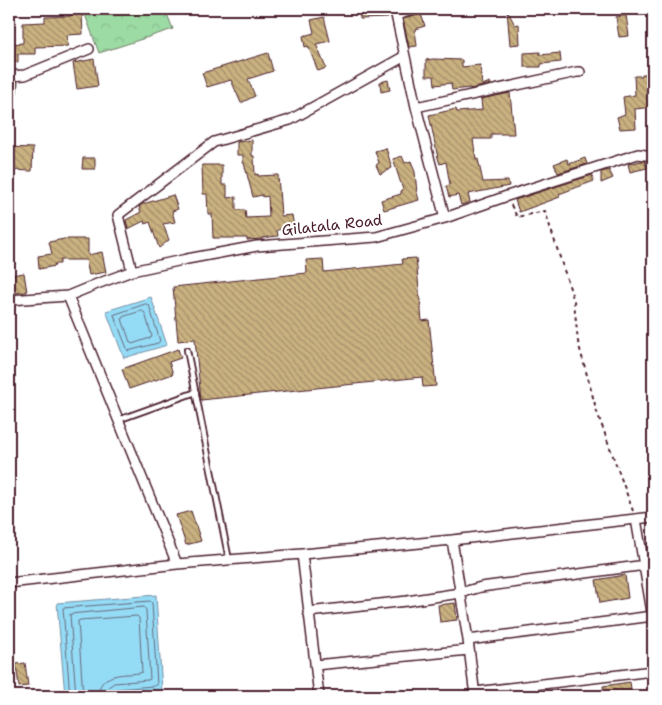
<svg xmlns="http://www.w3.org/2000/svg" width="662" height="705" font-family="'Shantell Sans',sans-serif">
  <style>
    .park { fill: url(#park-crowns); stroke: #737d68 }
    .water { fill: #94dbf6; stroke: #7690a5 }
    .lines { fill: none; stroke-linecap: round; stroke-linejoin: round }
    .shore { stroke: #686a7c; stroke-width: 1 }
    .building { fill: url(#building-back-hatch); stroke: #4a1f2b }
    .service-casing { stroke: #4a1f2b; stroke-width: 8 }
    .minor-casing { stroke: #4a1f2b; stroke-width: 12 }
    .path { stroke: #4a1f2b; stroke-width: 2; stroke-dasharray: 4 4; stroke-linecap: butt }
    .service { stroke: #fff; stroke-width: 4.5 }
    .minor { stroke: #fff; stroke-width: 9 }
    .labels { text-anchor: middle; stroke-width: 4; stroke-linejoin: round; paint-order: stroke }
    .street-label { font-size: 15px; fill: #4a1f2b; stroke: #fff }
  </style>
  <defs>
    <pattern id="park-crowns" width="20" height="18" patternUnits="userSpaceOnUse" patternTransform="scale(1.25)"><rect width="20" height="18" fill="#9cdba4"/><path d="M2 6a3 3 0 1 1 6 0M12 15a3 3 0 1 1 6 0" fill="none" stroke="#88bc8d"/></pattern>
    <pattern id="building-back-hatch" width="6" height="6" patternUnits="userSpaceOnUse" patternTransform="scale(1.25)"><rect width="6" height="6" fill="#c9b180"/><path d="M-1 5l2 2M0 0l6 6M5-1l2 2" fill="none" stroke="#a58f69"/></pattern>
  </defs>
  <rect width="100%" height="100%" fill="#fff"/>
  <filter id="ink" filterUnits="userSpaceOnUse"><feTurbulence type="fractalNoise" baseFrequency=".02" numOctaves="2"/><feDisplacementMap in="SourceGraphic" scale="10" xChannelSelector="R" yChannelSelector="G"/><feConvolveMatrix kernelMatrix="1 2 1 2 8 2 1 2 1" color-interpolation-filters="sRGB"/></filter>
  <g filter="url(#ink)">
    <path class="park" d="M83 9H165L173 29 99 53Z"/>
    <path class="water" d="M151 297 167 345 124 358 106 311Z
      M156 595 162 691 83 696H65L57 603Z"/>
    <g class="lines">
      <path class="shore" d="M146 304 149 305 160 341 158 343 128 351 114 315Z
        M142 311 145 313 152 337 150 338 132 344 130 342 122 319 123 317Z
        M70 696 63 608 150 601 152 603 157 685 154 686 116 689 113 692 112 696
        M76 696 70 614 144 607 146 610 150 679 148 680 114 683 107 688 105 696
        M83 696 78 621 80 620 137 616 139 618 142 672 140 673C122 675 99 672 98 696"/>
    </g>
    <path class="building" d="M359 9H388V18L360 19Z
      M507 10 515 25 519 24 520 44 510 45Z
      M82 14 83 34 67 35 68 46 35 47V54H18V62H9V44L23 43V23L45 22V17L70 16V15Z
      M421 14 425 26 415 29 417 46 409 47 403 19Z
      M626 15 629 36 619 37 616 17Z
      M324 17 330 41 316 44 326 68 318 71 308 46 305 47 303 36 314 33 311 20Z
      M540 52V55L560 53 561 62 541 64V67H524V53Z
      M268 53 273 71 248 79 255 96 241 103 231 80 207 87 202 73Z
      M94 59 98 86 77 89 73 63Z
      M433 59 462 60V67L480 65 482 85 490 82 491 84 470 89V88L452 90 451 83 435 85 434 76H426V60Z
      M642 74H652L653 107 635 109 636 128 620 129 617 117 625 114 623 97 635 95 634 76H642Z
      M388 80 390 90 381 92 380 82Z
      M9 82H18L17 93H9Z
      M510 93 514 134H491V139H473L476 160 478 159 483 182 508 181 509 186 468 194 470 202 461 205 458 195 449 197 446 186 450 185 446 162 440 164 438 158 429 115 456 109 457 112 482 110 481 99Z
      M252 140V156H254L255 175 258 174V176L278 175 281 216 292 215 294 228 277 230 278 236 262 238V239L247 240V238H213L212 214H208L207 194H203L202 165H222V185H227V198L236 197V210H245L246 218 269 217 268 196 263 197 262 195 253 197 244 163H243V155H237V142Z
      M9 147 33 148 32 171 9 170Z
      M386 148 392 168 380 174 376 165 379 163 375 151Z
      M402 156 405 163 411 161 415 172 417 193 419 200 384 210 381 200 401 194V191L403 190 393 159Z
      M83 158H95V169H82Z
      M585 158 587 164 558 173 554 164 567 159 569 164Z
      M641 161H645L647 168 630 172 628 164Z
      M609 170 613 178 601 183V172Z
      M592 175 594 181 559 194 560 197 519 212 515 200Z
      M173 195 178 209 172 211 175 222 163 224 169 240 159 248 150 222 145 224 144 221 128 229 126 220 141 212 139 207 143 204Z
      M64 239H88V255L102 252 106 272 89 275 86 260H60V264H54L55 266 39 269 38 256 52 254 49 242Z
      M416 258 422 321 429 320 436 386 423 387 422 377 201 400 195 339 178 341 173 287 307 273 306 260 323 259 324 272 403 264 402 259Z
      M24 273 27 292 14 293 11 275Z
      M178 349 181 358 169 362 173 374 129 389 122 369Z
      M191 511 201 541 186 545 176 515Z
      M625 575 628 598 600 603 596 580Z
      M455 603 457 620 440 622 438 605Z
      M25 663 28 686 19 687 16 664Z
      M630 682 632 696H604L603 686Z"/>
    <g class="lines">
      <g class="service-casing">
        <path id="service" d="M187 350 229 560
          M118 420 196 392"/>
      </g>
      <g class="minor-casing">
        <path id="minor" d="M9 76 25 75 89 49
          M416 107 396 15 417 9
          M445 218 416 107 577 72H580
          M132 271 118 215 214 142 290 120 405 56
          M68 296 177 564
          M9 300 68 296 97 284 132 271 187 259 257 246 376 237 445 218 507 196 638 154 653 156
          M636 519 653 618
          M452 540 468 640 475 696
          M302 554 452 540 653 517
          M9 583 177 564 302 554 319 696
          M308 612 407 601 460 593 481 587 653 564
          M468 640 653 616
          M315 665 469 650
          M475 692 653 671"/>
      </g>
      <path class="path" d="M511 205 517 217 545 211 574 301 578 342 597 412 633 511"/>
      <use href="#service" class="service"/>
      <use href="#minor" class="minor"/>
    </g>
  </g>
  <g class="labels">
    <g class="street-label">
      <text transform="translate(332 225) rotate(-6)" y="5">Gilatala Road</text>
    </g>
  </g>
  <rect width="662" height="705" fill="none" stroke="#fff" stroke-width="30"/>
  <rect x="15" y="15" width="632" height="675" fill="none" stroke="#4a1f2b" stroke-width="2" filter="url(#ink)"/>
</svg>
